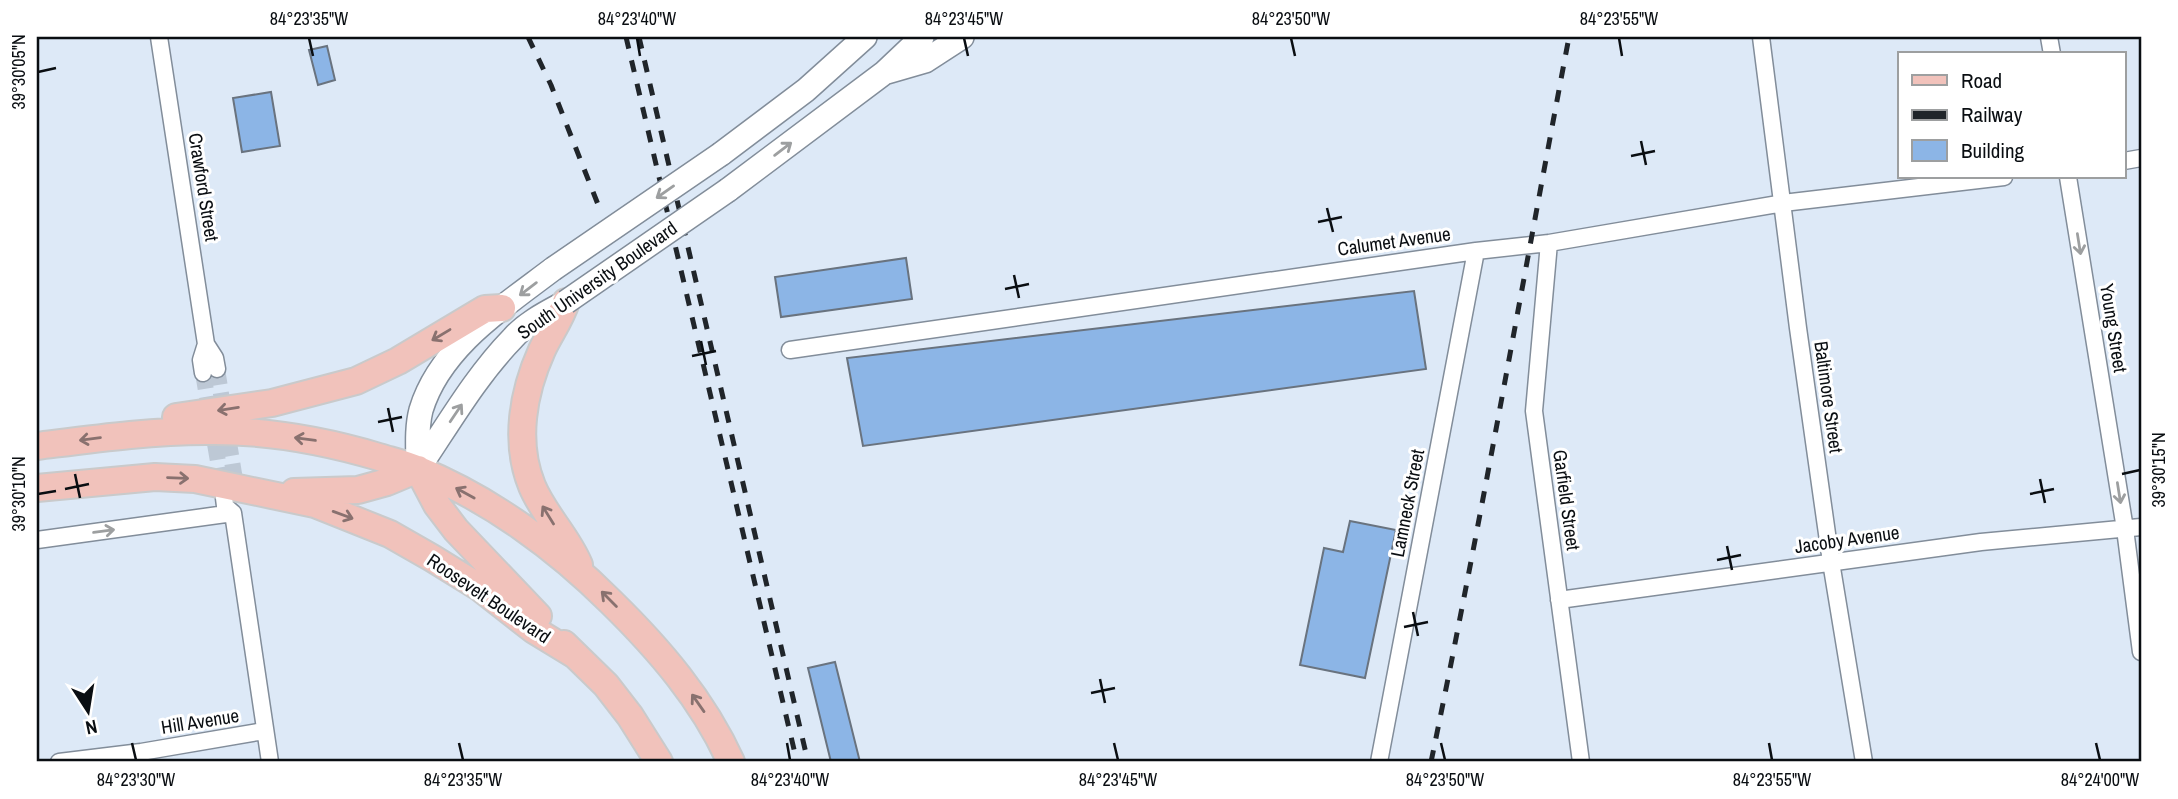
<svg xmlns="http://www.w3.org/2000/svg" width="2178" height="799" font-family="'Archivo Narrow',sans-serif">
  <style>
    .building { fill: #8cb5e6; stroke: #69737f; stroke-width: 2 }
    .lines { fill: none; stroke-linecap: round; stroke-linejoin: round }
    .minor-tunnel { stroke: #bdc8d5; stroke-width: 16; stroke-dasharray: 16 8; stroke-linecap: butt }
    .minor-casing { stroke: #828d9a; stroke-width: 19 }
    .secondary-casing { stroke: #828d9a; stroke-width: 26 }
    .primary-casing { stroke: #c9cacb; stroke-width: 30 }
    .minor { stroke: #fff; stroke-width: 16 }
    .secondary { stroke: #fff; stroke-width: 23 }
    .primary { stroke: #f1c2bb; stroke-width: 26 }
    .rail { stroke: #20252a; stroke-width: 5; stroke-dasharray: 12 12; stroke-linecap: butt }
    .secondary-bridge-casing { stroke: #828d9a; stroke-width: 26; stroke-linecap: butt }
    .secondary-bridge { stroke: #fff; stroke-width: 23 }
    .oneway { stroke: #9d9fa0 }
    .oneway2 { stroke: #89716f }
    .ticks { fill: none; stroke: #0a0e12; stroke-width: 2.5 }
    .labels { text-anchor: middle; stroke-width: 6; stroke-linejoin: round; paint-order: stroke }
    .street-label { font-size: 19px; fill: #0a0e12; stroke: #fff }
    .neatline { fill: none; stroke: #0a0e12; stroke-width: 2.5 }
    .ticks-label { font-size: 18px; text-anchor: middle; fill: #0a0e12 }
  </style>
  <rect width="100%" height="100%" fill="#dde9f7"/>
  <path class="building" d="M327 46 335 80 318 85 309 50Z
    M271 92 280 146 242 152 233 98Z
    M906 258 912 299 781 317 775 277Z
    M1414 291 1426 369 863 446 847 358Z
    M1350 521 1396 530 1365 678 1300 665 1324 548 1343 552Z
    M835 662 860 762H831L808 668Z"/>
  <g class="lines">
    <path class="minor-tunnel" d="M217 369 237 492
      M203 373 223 491"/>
    <g class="minor-casing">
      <path id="minor" d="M159 37 206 344 215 358 217 369
        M1761 37 1798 328 1831 562 1864 762
        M2049 37 2052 54
        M2124 161 2141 158
        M2068 177 2125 529 2141 652
        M1549 243 1534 411 1581 762
        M790 350 1476 251 1549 243 1783 203 2004 177
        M203 373 201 360 206 344
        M224 498 225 506 233 513 270 762
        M37 540 233 513
        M1559 600 1981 542 2141 527
        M59 762 141 752 264 731
        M1379 762 1476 251"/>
    </g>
    <g class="secondary-casing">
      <path id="secondary" d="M887 72 925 61 962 37
        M721 154 806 90 865 37
        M728 190 884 73 922 37
        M418 469C418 449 416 429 421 410 440 347 503 307 553 269
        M418 469C448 425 475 377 513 338 527 322 548 312 566 302"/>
    </g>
    <g class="primary-casing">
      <path id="primary" d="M566 302C560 320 550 333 542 350 523 392 514 442 532 486 544 515 567 536 579 565
        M176 417 272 403 356 381 398 361 485 309 502 308
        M37 446C93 439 149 431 206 431 265 430 322 440 379 457 392 461 406 464 419 470 490 499 557 548 611 602 659 649 703 700 731 762
        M418 469 437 505 456 530 538 616
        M37 488 155 477 195 479 315 504 390 534 432 558 479 587 534 630 575 655
        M294 492 358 490 387 482 418 469
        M564 644 606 685 630 716 659 762"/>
    </g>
    <use href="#minor" class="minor"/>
    <use href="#secondary" class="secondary"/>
    <use href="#primary" class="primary"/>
    <path class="rail" d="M528 37 551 85 601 212
      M626 37 797 762
      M639 37 808 762
      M1431 762C1481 521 1523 279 1569 37"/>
    <g class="secondary-bridge-casing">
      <path id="secondary-bridge" d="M553 269 721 154
        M566 302 728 190"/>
    </g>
    <use href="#secondary-bridge" class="secondary-bridge"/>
  </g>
  <defs><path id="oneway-shaft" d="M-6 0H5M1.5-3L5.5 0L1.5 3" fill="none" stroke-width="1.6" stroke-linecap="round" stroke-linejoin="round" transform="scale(1.75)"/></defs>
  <g class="oneway">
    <use href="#oneway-shaft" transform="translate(783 149) rotate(-37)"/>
    <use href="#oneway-shaft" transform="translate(665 192) rotate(145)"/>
    <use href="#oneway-shaft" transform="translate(2079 244) rotate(81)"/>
    <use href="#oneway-shaft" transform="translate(528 289) rotate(143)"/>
    <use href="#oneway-shaft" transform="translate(456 413) rotate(-56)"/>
    <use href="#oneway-shaft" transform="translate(2119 493) rotate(81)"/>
    <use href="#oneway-shaft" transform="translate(104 531) rotate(-8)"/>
  </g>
  <g class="oneway2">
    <use href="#oneway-shaft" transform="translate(441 335) rotate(149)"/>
    <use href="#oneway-shaft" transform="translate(228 409) rotate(171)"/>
    <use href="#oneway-shaft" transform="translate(90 439) rotate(173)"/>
    <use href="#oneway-shaft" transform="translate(305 439) rotate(-172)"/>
    <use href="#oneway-shaft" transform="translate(178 478) rotate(2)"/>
    <use href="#oneway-shaft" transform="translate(465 493) rotate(-151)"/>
    <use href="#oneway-shaft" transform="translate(343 515) rotate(20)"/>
    <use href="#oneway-shaft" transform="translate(548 515) rotate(-122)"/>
    <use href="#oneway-shaft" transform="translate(609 599) rotate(-135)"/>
    <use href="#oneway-shaft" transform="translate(698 703) rotate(-125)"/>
  </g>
  <path class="ticks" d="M309 38 313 56M637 38 640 56M964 38 968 56M1291 38 1295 56M1619 38 1622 56M38 72 56 68M1641 141 1646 165M1631 156 1655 151M1327 208 1333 232M1318 222 1342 217M1014 275 1019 298M1005 289 1029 284M701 341 706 365M692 356 716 351M388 408 393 432M378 422 402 417M75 474 80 498M2122 474 2140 470M2040 479 2045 503M65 489 89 484M38 494 56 491M2030 494 2054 489M1727 546 1732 570M1717 560 1741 555M1413 612 1418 636M1404 627 1428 622M1100 679 1105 703M1091 693 1115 688M132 743 136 760M459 743 463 760M787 743 790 760M1114 743 1118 760M1441 743 1445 760M1769 743 1772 760M2096 743 2100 760"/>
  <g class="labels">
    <g class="street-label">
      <text transform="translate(204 187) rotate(81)" y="7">Crawford Street</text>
      <text transform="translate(1394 241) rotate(-8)" y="7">Calumet Avenue</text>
      <text transform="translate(597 280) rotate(-35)" y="7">South University Boulevard</text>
      <text transform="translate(2114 328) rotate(81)" y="7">Young Street</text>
      <text transform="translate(1829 397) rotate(82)" y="7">Baltimore Street</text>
      <text transform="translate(1567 500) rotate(82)" y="7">Garfield Street</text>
      <text transform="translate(1407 503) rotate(-79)" y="7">Lamneck Street</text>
      <text transform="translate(1847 539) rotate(-8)" y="7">Jacoby Avenue</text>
      <text transform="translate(489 598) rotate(34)" y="7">Roosevelt Boulevard</text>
      <text transform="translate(200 721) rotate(-9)" y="7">Hill Avenue</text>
    </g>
  </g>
  <rect width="2178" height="799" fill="none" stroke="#ffffff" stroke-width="77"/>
  <rect x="1898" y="52" width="228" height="126" fill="#ffffff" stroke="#9d9fa0" stroke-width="2"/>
  <rect x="1912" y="75" width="35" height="10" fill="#f1c2bb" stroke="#9d9fa0" stroke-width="2"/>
  <text x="1961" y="88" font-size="21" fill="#0a0e12">Road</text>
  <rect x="1912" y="110" width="35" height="10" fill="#20252a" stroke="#9d9fa0" stroke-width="2"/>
  <text x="1961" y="122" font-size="21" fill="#0a0e12">Railway</text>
  <rect x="1912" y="140" width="35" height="21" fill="#8cb5e6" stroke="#9d9fa0" stroke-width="2"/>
  <text x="1961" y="158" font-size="21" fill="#0a0e12">Building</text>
  <g transform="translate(88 711) rotate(168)" stroke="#ffffff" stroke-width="5" paint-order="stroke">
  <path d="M0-5L12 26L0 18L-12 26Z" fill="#0a0e12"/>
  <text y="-10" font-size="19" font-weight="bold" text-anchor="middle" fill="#0a0e12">N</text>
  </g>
  <rect x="38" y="38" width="2102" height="722" class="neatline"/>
  <g class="ticks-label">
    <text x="309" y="25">84°23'35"W</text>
    <text x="637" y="25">84°23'40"W</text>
    <text x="964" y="25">84°23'45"W</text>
    <text x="1291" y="25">84°23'50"W</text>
    <text x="1619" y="25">84°23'55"W</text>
    <text transform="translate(19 72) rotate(-90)" y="6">39°30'05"N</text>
    <text transform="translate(2159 470) rotate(-90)" y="6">39°30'15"N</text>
    <text transform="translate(19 494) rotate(-90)" y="6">39°30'10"N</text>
    <text x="136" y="786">84°23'30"W</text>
    <text x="463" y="786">84°23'35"W</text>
    <text x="790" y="786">84°23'40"W</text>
    <text x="1118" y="786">84°23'45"W</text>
    <text x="1445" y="786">84°23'50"W</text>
    <text x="1772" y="786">84°23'55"W</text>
    <text x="2100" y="786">84°24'00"W</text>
  </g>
</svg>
